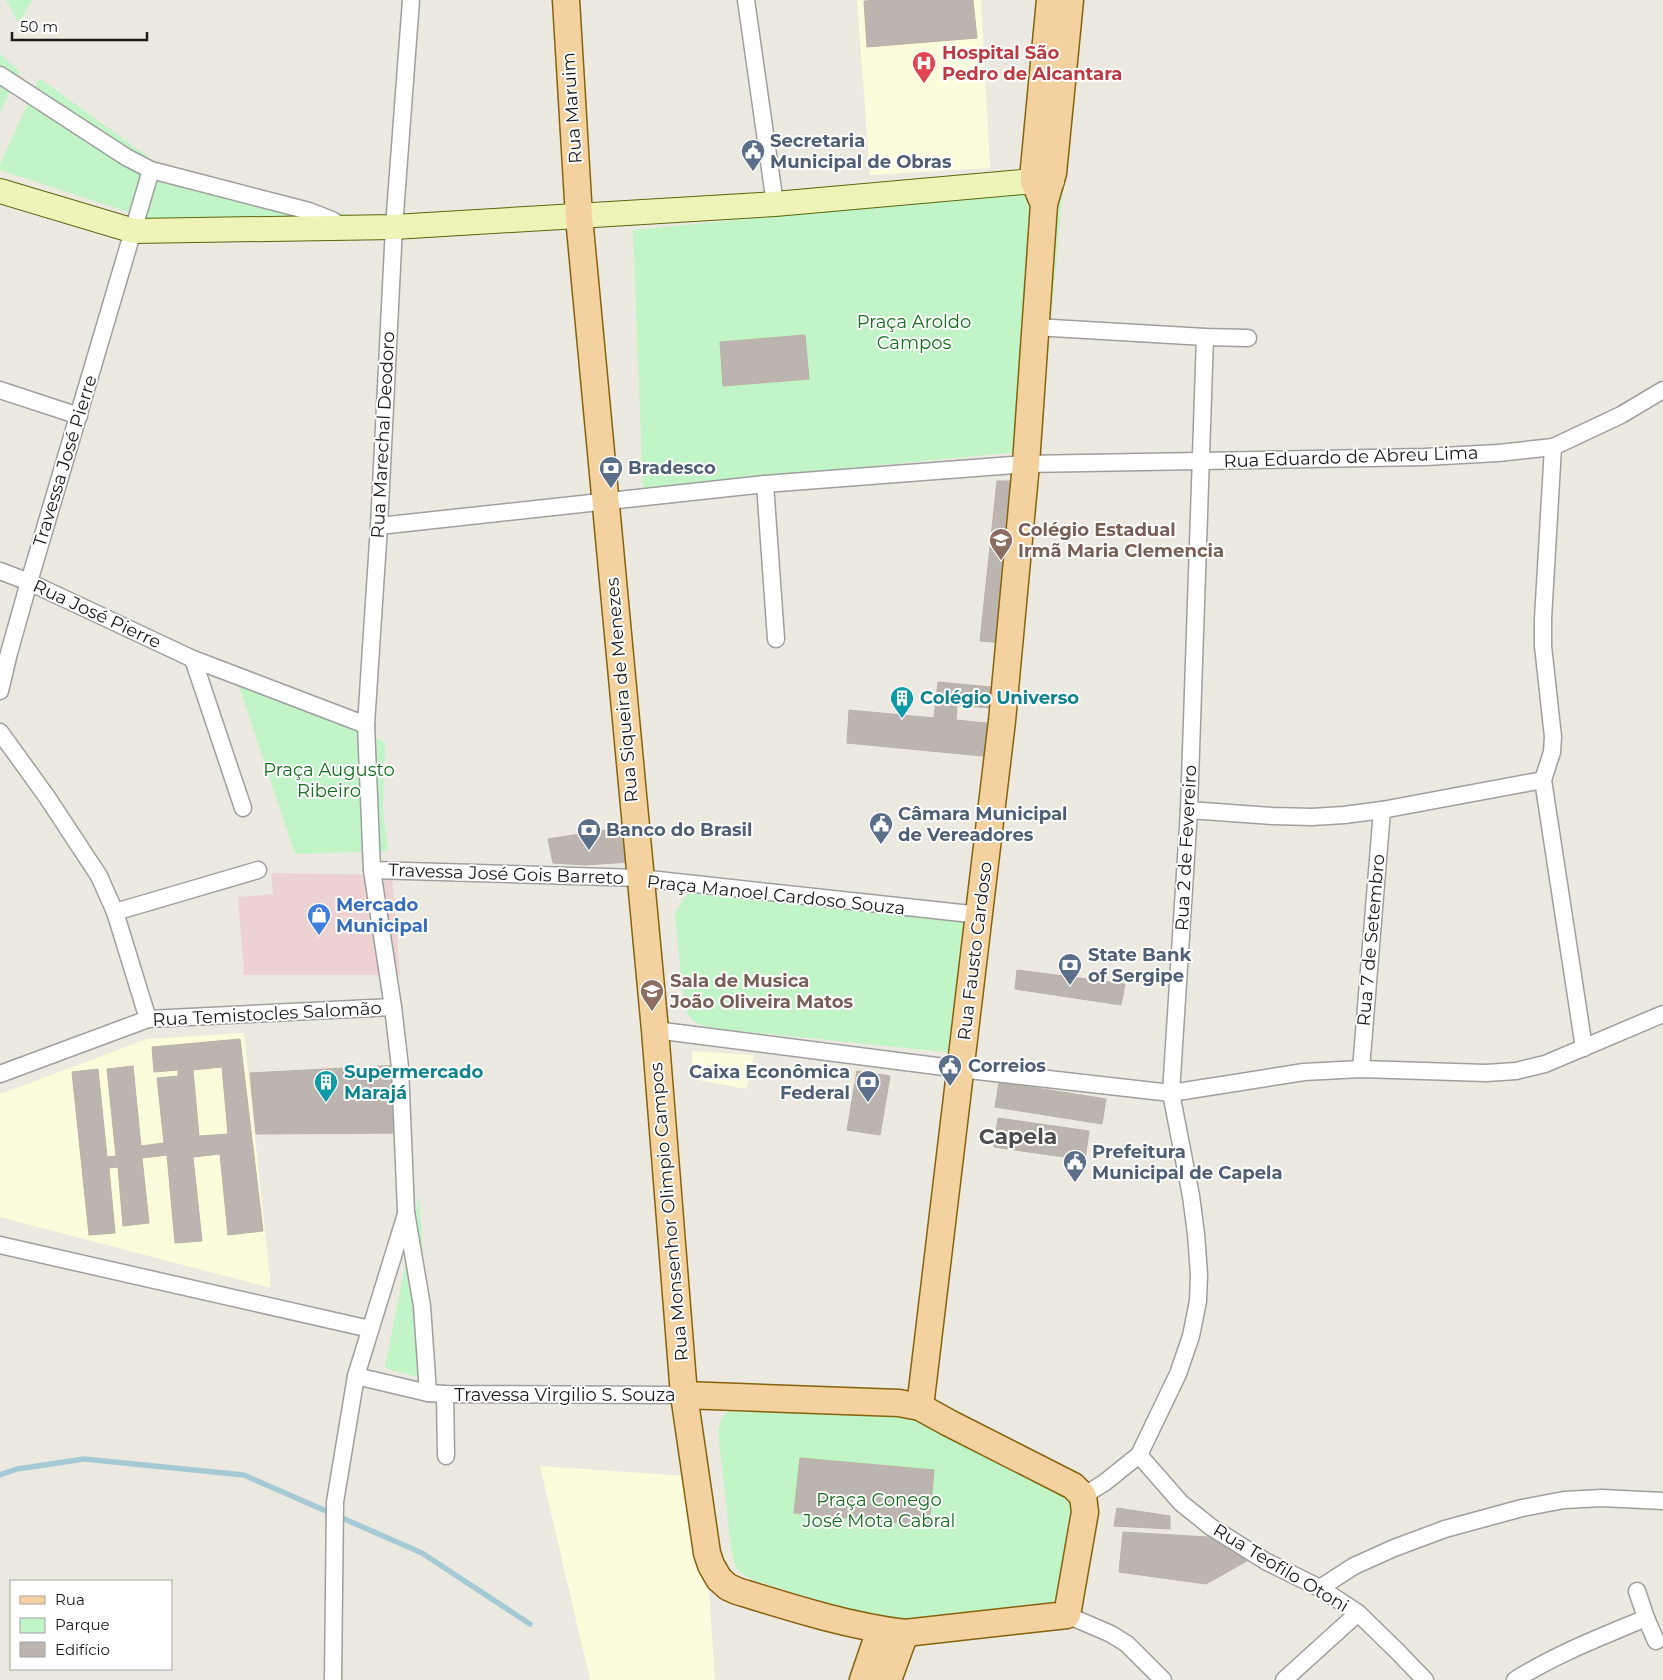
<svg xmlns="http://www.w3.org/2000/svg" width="1663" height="1680" font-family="Montserrat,sans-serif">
	<rect width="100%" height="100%" fill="#ece9e1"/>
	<polygon fill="#ecd3d1" points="271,873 392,875 400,975 244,975 238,897 273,894"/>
	<g fill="#fbfcdb">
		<polygon points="857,0 981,0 990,168 870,175"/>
		<polygon points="244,1033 271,1288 0,1217 0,1094 147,1039"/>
		<polygon points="692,1051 754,1055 746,1089 693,1079"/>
		<polygon points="540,1466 701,1477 715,1680 590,1680"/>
	</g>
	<g fill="#c1f4c6">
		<polygon points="6,0 32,0 19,24"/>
		<polygon points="0,54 20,72 0,112"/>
		<polygon points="39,78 172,174 379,222 171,226 0,170 0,165"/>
		<polygon points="1063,188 1039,450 643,488 633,230"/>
		<polygon points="239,686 385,742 383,809 388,851 295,854"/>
		<path d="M706 890 965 920V1054L711 1028C695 1023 690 1022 684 1006L675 913 687 894Z"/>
		<polygon points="419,1195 432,1381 385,1368"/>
		<path d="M920 1404 1081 1501 1069 1599 1049 1608 916 1625 876 1619 753 1580C733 1569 735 1567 731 1546L718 1431C723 1412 727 1410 745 1407Z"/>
	</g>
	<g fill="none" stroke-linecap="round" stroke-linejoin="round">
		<polyline stroke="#a5cad6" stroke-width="5.5" points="0,1475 17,1469 84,1459 244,1475 422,1553 530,1624"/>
	</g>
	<g fill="#bcb5af" stroke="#bcb0a5" fill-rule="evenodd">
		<polygon points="879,0 973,0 977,38 867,47 864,1"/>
		<polygon points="805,335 809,379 723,386 720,342"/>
		<polygon points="997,481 1021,481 1005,643 980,641"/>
		<polygon points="938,682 1002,688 1000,709 957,705 956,720 996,724 993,757 847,743 849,710 934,718"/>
		<polygon points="625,827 630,862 585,865 553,863 548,839"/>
		<polygon points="1017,970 1125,984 1121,1005 1015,989"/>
		<path d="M240 1039 263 1231 228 1235 220 1154 193 1157 202 1241 175 1243 167 1155 142 1158 149 1223 123 1226 118 1167 109 1168 115 1233 89 1235 72 1072 98 1069 107 1157 116 1156 107 1069 133 1066 141 1146 164 1143 157 1078 178 1076V1070L154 1072 152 1047ZM222 1067 228 1134 199 1136 193 1070Z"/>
		<polygon points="399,1065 400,1133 256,1134 250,1073"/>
		<polygon points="857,1071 890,1076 880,1135 847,1130"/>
		<polygon points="999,1082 1106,1099 1102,1124 995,1107"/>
		<polygon points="998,1118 1089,1131 1085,1160 994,1147"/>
		<polygon points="800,1458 934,1470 929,1526 794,1513"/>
		<polygon points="1117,1508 1170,1516 1170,1529 1114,1526"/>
		<polygon points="1123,1532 1225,1538 1254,1557 1206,1584 1119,1572"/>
	</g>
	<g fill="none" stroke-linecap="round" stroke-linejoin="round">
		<g stroke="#9f9f9f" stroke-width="19">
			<g id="street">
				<polyline points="411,0 394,227 379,526 366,725 372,870 393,1007 400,1067 406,1212 422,1306 428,1393"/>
				<polyline points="746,0 775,204"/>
				<polyline points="0,75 126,157 151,170 309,211 332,220 341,226"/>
				<polyline points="1035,327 1205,337 1248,338"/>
				<polyline points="0,390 79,416"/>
				<polyline points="1553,447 1543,619 1543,646 1553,737 1552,752 1543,780 1584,1048"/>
				<polyline points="765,484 776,639"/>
				<polyline points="379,526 765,484 1026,464 1425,457 1498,453 1553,447 1621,415 1663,390"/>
				<polyline points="0,571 29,582 193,659 366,725"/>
				<polyline points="193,659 243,808"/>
				<polyline points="0,691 9,653 29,582 151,170"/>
				<polyline points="0,732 47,797 99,876 115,912 148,1019"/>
				<polyline points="1189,810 1273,816 1312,817 1344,815 1382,810 1543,780"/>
				<polyline points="372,870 640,878 980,915"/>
				<polyline points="115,912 258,870"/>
				<polyline points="655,1030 960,1069 1171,1093 1304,1072 1361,1069 1486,1073 1516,1071 1545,1064 1663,1014"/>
				<polyline points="1361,1069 1382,810"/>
				<polyline points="0,1074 148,1019 393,1007"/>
				<polyline points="0,1245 370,1329"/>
				<polyline points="356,1376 428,1393 445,1394 684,1395"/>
				<polyline points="445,1394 446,1456"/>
				<polyline points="1139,1455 1181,1503 1211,1527 1267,1562 1320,1588 1358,1613 1396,1650 1425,1680"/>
				<polyline points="1083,1496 1104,1483 1139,1455 1178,1374 1191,1336 1198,1301 1199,1274 1196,1234 1191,1196 1171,1093 1189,810 1205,337"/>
				<polyline points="1320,1588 1354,1566 1394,1548 1445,1529 1522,1508 1564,1500 1602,1498 1663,1501"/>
				<polyline points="1637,1591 1646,1618 1656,1641"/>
				<polyline points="1067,1615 1111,1634 1127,1644 1163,1680"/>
				<polyline points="333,1680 335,1502 356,1376 406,1214"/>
				<polyline points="1284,1680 1358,1613"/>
				<path d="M1515 1680C1556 1654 1601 1637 1646 1618"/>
			</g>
		</g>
		<g stroke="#5a670d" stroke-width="26">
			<polyline id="secondary" points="0,191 134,231 394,227 775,204 1034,181 1052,181"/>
		</g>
		<g stroke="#86620c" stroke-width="29">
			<g id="primary">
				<path d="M566 0 579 217 655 1030 684 1395 707 1553 711 1565 719 1579 728 1587 737 1591C792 1608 848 1626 905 1633L1067 1615 1085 1512 1083 1496 1073 1486 949 1423 920 1407 899 1403 684 1395"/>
				<polyline points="1044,204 1034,181 1034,168 1050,0"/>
				<polyline points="920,1407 1002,721 1026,464 1044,204 1053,173 1070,0"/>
				<polyline points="863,1680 880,1630"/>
				<polyline points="888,1680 905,1633"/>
			</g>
		</g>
		<use href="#street" stroke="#fff" stroke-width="16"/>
		<use href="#secondary" stroke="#eef3b8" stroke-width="24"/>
		<use href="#primary" stroke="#f3d29f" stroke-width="26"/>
	</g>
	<defs>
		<g id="hospital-pin" transform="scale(1.25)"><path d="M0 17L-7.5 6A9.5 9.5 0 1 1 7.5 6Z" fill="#e0444e" stroke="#fff"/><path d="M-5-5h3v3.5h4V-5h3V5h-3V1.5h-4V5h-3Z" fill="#fff"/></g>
		<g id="civic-pin" transform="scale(1.25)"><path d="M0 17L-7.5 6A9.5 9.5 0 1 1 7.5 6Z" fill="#5c6f8a" stroke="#fff"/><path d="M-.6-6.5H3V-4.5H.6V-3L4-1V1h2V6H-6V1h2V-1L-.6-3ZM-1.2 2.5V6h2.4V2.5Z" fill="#fff"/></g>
		<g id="bank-pin" transform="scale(1.25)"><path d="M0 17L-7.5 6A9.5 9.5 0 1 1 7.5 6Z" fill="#5c6f8a" stroke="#fff"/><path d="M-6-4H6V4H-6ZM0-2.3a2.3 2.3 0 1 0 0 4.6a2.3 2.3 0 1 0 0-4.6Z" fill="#fff"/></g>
		<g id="school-pin" transform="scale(1.25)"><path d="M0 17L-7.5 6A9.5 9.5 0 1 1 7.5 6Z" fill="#8d6e63" stroke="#fff"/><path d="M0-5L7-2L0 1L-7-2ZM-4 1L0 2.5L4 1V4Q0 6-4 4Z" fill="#fff"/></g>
		<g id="building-pin" transform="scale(1.25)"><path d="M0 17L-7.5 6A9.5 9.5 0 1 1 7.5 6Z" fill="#0f9aa8" stroke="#fff"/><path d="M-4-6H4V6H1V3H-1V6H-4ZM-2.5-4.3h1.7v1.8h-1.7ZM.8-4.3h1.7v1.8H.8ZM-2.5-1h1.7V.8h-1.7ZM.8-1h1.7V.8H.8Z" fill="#fff"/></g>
		<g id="shop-pin" transform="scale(1.25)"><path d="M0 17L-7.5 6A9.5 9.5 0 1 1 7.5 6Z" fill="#3f7fe0" stroke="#fff"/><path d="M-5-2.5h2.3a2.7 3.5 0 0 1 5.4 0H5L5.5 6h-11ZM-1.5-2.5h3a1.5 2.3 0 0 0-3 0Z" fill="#fff"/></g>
	</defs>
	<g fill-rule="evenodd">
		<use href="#hospital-pin" x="924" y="63"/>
		<use href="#civic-pin" x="753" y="151"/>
		<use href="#bank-pin" x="611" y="468"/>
		<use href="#school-pin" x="1001" y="540"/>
		<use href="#building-pin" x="902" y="698"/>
		<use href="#civic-pin" x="881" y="824"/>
		<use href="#bank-pin" x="589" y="830"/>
		<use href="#shop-pin" x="319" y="915"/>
		<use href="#bank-pin" x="1070" y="965"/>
		<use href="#school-pin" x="652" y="991"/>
		<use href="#civic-pin" x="950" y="1066"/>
		<use href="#building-pin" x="326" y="1082"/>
		<use href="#bank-pin" x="868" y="1082"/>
		<use href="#civic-pin" x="1075" y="1162"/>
	</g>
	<g text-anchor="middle" stroke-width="4" stroke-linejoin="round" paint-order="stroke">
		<g font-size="18" font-weight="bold" fill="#be3a42" stroke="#fff" text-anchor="start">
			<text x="942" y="59">Hospital São<tspan x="942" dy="21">Pedro de Alcantara</tspan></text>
		</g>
		<g font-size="18" fill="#1b1b1b" stroke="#fff">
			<text transform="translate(572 108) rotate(-94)" y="6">Rua Maruim</text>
			<text transform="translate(383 435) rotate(-87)" y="6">Rua Marechal Deodoro</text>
			<text transform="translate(1351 457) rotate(-2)" y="6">Rua Eduardo de Abreu Lima</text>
			<text transform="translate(65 461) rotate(-73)" y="6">Travessa José Pierre</text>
			<text transform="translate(97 614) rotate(25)" y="6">Rua José Pierre</text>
			<text transform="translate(622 690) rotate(-95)" y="6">Rua Siqueira de Menezes</text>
			<text transform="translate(1186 848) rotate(-87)" y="6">Rua 2 de Fevereiro</text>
			<text transform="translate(506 874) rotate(2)" y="6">Travessa José Gois Barreto</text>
			<text transform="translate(776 895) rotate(6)" y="6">Praça Manoel Cardoso Souza</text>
			<text transform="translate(1371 940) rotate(-85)" y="6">Rua 7 de Setembro</text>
			<text transform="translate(975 951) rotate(-83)" y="6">Rua Fausto Cardoso</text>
			<text transform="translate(267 1014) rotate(-3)" y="6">Rua Temistocles Salomão</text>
			<text transform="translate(669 1212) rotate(-95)" y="6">Rua Monsenhor Olimpio Campos</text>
			<text x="565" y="1401">Travessa Virgilio S. Souza</text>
			<text transform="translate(1281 1568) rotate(31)" y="6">Rua Teofilo Otoni</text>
		</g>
		<g font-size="18" font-weight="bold" fill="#4e5e75" stroke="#fff" text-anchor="start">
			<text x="770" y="147">Secretaria<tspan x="770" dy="21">Municipal de Obras</tspan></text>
			<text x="628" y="474">Bradesco</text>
			<text x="898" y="820">Câmara Municipal<tspan x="898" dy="21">de Vereadores</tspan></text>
			<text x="606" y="836">Banco do Brasil</text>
			<text x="1088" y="961">State Bank<tspan x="1088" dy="21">of Sergipe</tspan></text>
			<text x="968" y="1072">Correios</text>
			<text x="850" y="1078" text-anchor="end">Caixa Econômica<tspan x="850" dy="21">Federal</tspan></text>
			<text x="1092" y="1158">Prefeitura<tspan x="1092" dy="21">Municipal de Capela</tspan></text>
		</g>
		<g font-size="18" fill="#146f1e" stroke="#fff">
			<text x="914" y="328">Praça Aroldo<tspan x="914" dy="21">Campos</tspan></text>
			<text x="329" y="776">Praça Augusto<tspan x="329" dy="21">Ribeiro</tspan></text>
			<text x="879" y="1506">Praça Conego<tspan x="879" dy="21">José Mota Cabral</tspan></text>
		</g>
		<g font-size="18" font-weight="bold" fill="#785e54" stroke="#fff" text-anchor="start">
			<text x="1018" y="536">Colégio Estadual<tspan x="1018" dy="21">Irmã Maria Clemencia</tspan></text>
			<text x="670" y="987">Sala de Musica<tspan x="670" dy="21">João Oliveira Matos</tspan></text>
		</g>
		<g font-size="18" font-weight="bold" fill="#0d838f" stroke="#fff" text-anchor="start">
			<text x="920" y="704">Colégio Universo</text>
			<text x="344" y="1078">Supermercado<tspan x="344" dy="21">Marajá</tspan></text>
		</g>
		<g font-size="18" font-weight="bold" fill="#366cbe" stroke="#fff" text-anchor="start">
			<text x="336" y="911">Mercado<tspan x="336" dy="21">Municipal</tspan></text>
		</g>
		<g font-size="22" font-weight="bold" fill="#4e4e4e" stroke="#fff">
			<text x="1018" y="1144">Capela</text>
		</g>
	</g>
	<rect x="10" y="1580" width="162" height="90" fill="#ffffff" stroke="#a4a4a4"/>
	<rect x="20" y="1596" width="25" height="8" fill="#f3d29f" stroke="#a4a4a4"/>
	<text x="55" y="1605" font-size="15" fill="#1b1b1b">Rua</text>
	<rect x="20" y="1618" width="25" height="15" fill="#c1f4c6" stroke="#a4a4a4"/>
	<text x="55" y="1630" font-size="15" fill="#1b1b1b">Parque</text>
	<rect x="20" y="1642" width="25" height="15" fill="#bcb5af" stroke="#a4a4a4"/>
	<text x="55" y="1655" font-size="15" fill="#1b1b1b">Edifício</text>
	<path d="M12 32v8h135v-8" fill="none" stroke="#1b1b1b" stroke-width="2.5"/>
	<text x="20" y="32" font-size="15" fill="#1b1b1b" stroke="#ffffff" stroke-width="4" paint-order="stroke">50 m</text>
</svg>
